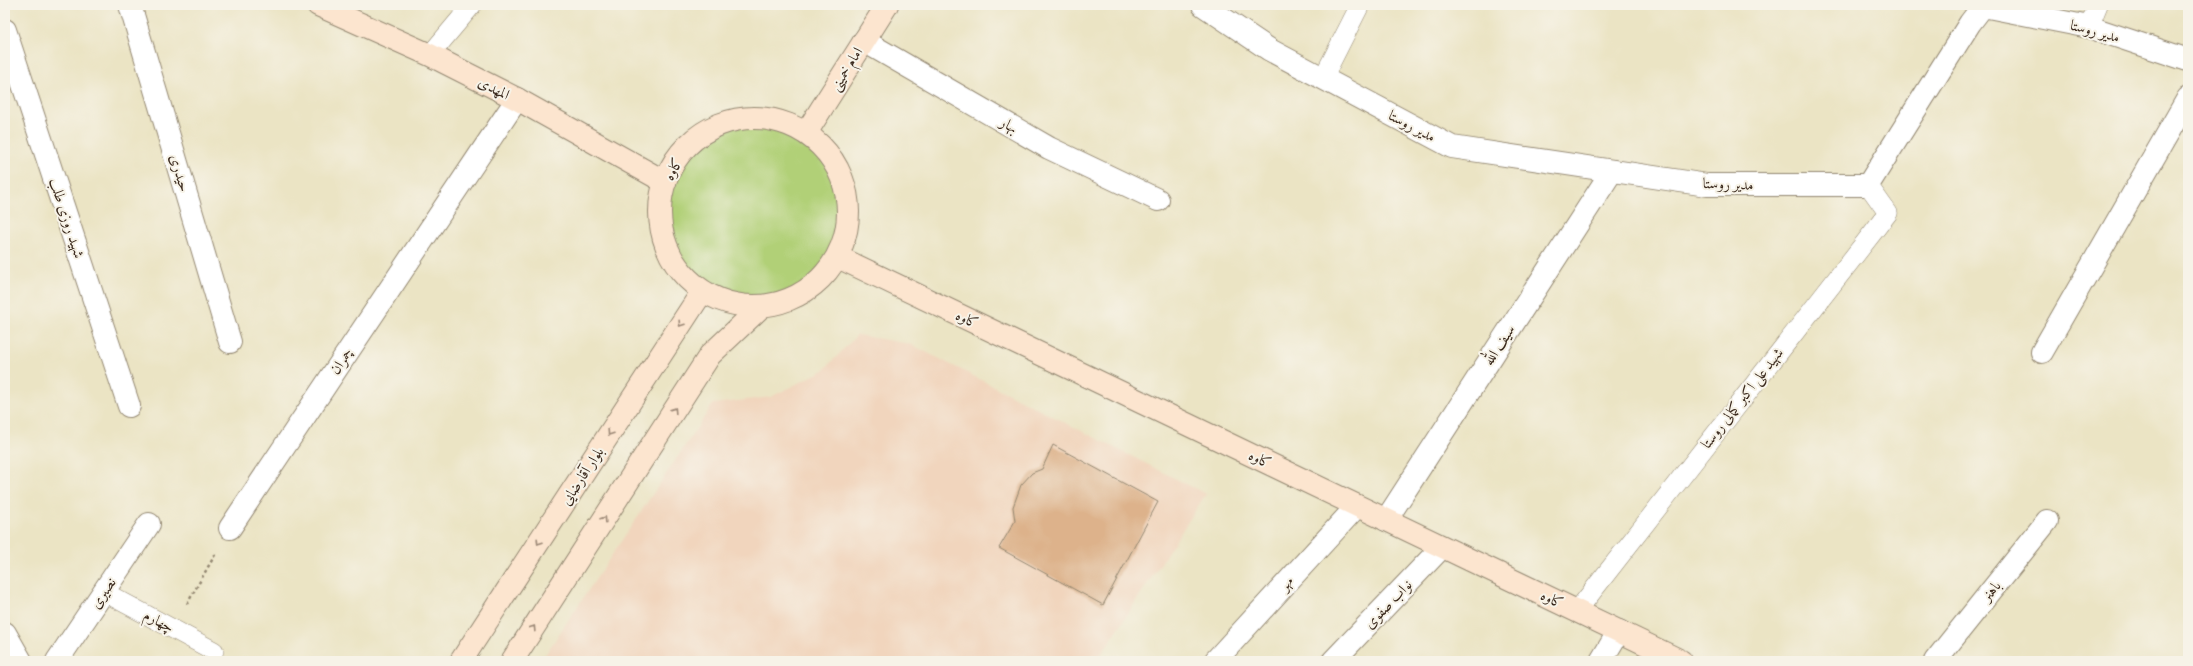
<svg xmlns="http://www.w3.org/2000/svg" width="2193" height="666" font-family="'IM FELL DW Pica',Amiri,serif">
	<rect width="100%" height="100%" fill="#f7f3e8"/>
	<filter id="ink" filterUnits="userSpaceOnUse"><feTurbulence type="fractalNoise" baseFrequency=".025" numOctaves="2"/><feDisplacementMap in="SourceGraphic" scale="8" xChannelSelector="R" yChannelSelector="G"/><feConvolveMatrix kernelMatrix="1 2 1 2 8 2 1 2 1" color-interpolation-filters="sRGB"/></filter>
	<filter id="wash" filterUnits="userSpaceOnUse"><feTurbulence type="fractalNoise" baseFrequency=".012" numOctaves="4" result="noise"/><feDisplacementMap in="SourceGraphic" scale="16" xChannelSelector="R" yChannelSelector="G"/><feGaussianBlur stdDeviation="0.9" result="paint"/><feColorMatrix in="noise" values="0 0 0 0 0 0 0 0 0 0 0 0 0 0 0 0 0 1.4 0 .05"/><feComposite in="paint" operator="in"/></filter>
	<g filter="url(#wash)">
		<rect width="100%" height="100%" fill="#ebe4c4"/>
		<polygon fill="#f1d5bd" points="857,335 910,344 1206,494 1097,661 541,661 713,404 771,397 824,370"/>
		<circle fill="#b1d077" stroke="#767d4a" cx="752" cy="215" r="95"/>
		<g id="blocks">
			<polygon fill="#ddb28b" points="1053,445 1158,502 1103,605 999,548 1015,521 1013,507 1021,485 1032,473 1042,469"/>
		</g>
	</g>
	<g filter="url(#ink)">
		<use href="#blocks" fill-opacity="0" stroke="#938771" stroke-width="1"/>
		<g fill="none" stroke-linecap="round" stroke-linejoin="round">
			<g stroke="#938771" stroke-width="20">
				<g id="lane">
					<polyline points="2089,27 2098,5"/>
					<polyline points="430,55 472,5"/>
					<polyline points="1323,78 1360,5"/>
					<polyline points="104,592 214,651"/>
					<polyline points="1577,611 1888,213 1868,185"/>
				</g>
			</g>
			<g stroke="#938771" stroke-width="24">
				<g id="street">
					<polyline points="130,5 230,342"/>
					<polyline points="1203,5 1270,50 1452,147 1707,185 1868,185 1970,23 1983,6 2089,27 2188,60"/>
					<polyline points="5,30 129,406"/>
					<polyline points="864,41 1049,148 1158,200"/>
					<polyline points="2042,352 2188,98"/>
					<polyline points="1386,520 1612,171"/>
					<polyline points="230,528 517,99"/>
					<polyline points="5,633 21,661"/>
					<polyline points="57,661 149,524"/>
					<polyline points="1215,661 1357,506"/>
					<polyline points="1333,661 1442,547"/>
					<polyline points="1601,661 1619,631"/>
					<polyline points="1935,661 2047,521"/>
				</g>
			</g>
			<g stroke="#938771" stroke-width="24">
				<g id="secondary">
					<polyline points="318,5 430,55 517,99 665,182"/>
					<circle cx="754" cy="212" r="94"/>
					<polyline points="806,133 887,5"/>
					<polyline points="838,257 1681,661"/>
					<polyline points="461,661 702,292"/>
					<polyline points="512,661 710,355 762,306"/>
				</g>
			</g>
			<polyline stroke="#938771" stroke-width="2.5" stroke-dasharray="3 3" stroke-linecap="butt" points="187,604 216,553"/>
			<use href="#lane" stroke="#fff" stroke-width="19"/>
			<use href="#street" stroke="#fff" stroke-width="22"/>
			<use href="#secondary" stroke="#fce5cf" stroke-width="22"/>
		</g>
		<defs><path id="oneway-chevron" d="M-2-3.5L2.5 0L-2 3.5" fill="none" stroke-width="1.6" stroke-linecap="round" stroke-linejoin="round"/></defs>
		<g stroke="#9c8876">
			<use href="#oneway-chevron" transform="translate(681 324) rotate(123)"/>
			<use href="#oneway-chevron" transform="translate(674 410) rotate(-57)"/>
			<use href="#oneway-chevron" transform="translate(610 433) rotate(123)"/>
			<use href="#oneway-chevron" transform="translate(604 519) rotate(-57)"/>
			<use href="#oneway-chevron" transform="translate(539 542) rotate(123)"/>
			<use href="#oneway-chevron" transform="translate(533 628) rotate(-57)"/>
		</g>
	</g>
	<g text-anchor="middle" stroke-width="4" stroke-linejoin="round" paint-order="stroke">
		<g font-size="15" fill="#3b2a1e" stroke="#f7f3e8">
			<text transform="translate(2095 31) rotate(15)" y="5">مدیر روستا</text>
			<text transform="translate(846 69) rotate(-58)" y="5">امام خمینی</text>
			<text transform="translate(494 88) rotate(27)" y="5">المهدی</text>
			<text transform="translate(1009 125) rotate(30)" y="5">بهار</text>
			<text transform="translate(1412 126) rotate(28)" y="5">مدیر روستا</text>
			<text transform="translate(673 169) rotate(-62)" y="5">کاوه</text>
			<text transform="translate(180 173) rotate(74)" y="5">حیدری</text>
			<text transform="translate(1728 184) rotate(2)" y="5">مدیر روستا</text>
			<text transform="translate(67 218) rotate(72)" y="5">شهید روزی طلب</text>
			<text transform="translate(967 319) rotate(26)" y="5">کاوه</text>
			<text transform="translate(1499 345) rotate(-57)" y="5">سیف الله</text>
			<text transform="translate(341 361) rotate(-56)" y="5">چمران</text>
			<text transform="translate(1742 398) rotate(-52)" y="5">شهید علی اکبر کمالی روستا</text>
			<text transform="translate(1260 459) rotate(26)" y="5">کاوه</text>
			<text transform="translate(582 476) rotate(-57)" y="5">بلوار آقارضایی</text>
			<text transform="translate(1286 583) rotate(-48)" y="5">مهر</text>
			<text transform="translate(1991 591) rotate(-51)" y="5">باهنر</text>
			<text transform="translate(103 593) rotate(-56)" y="5">نصیری</text>
			<text transform="translate(1552 599) rotate(26)" y="5">کاوه</text>
			<text transform="translate(1388 604) rotate(-46)" y="5">نواب صفوی</text>
			<text transform="translate(159 621) rotate(28)" y="5">چهارم</text>
		</g>
	</g>
	<rect width="2193" height="666" fill="none" stroke="#f7f3e8" stroke-width="20"/>
</svg>
